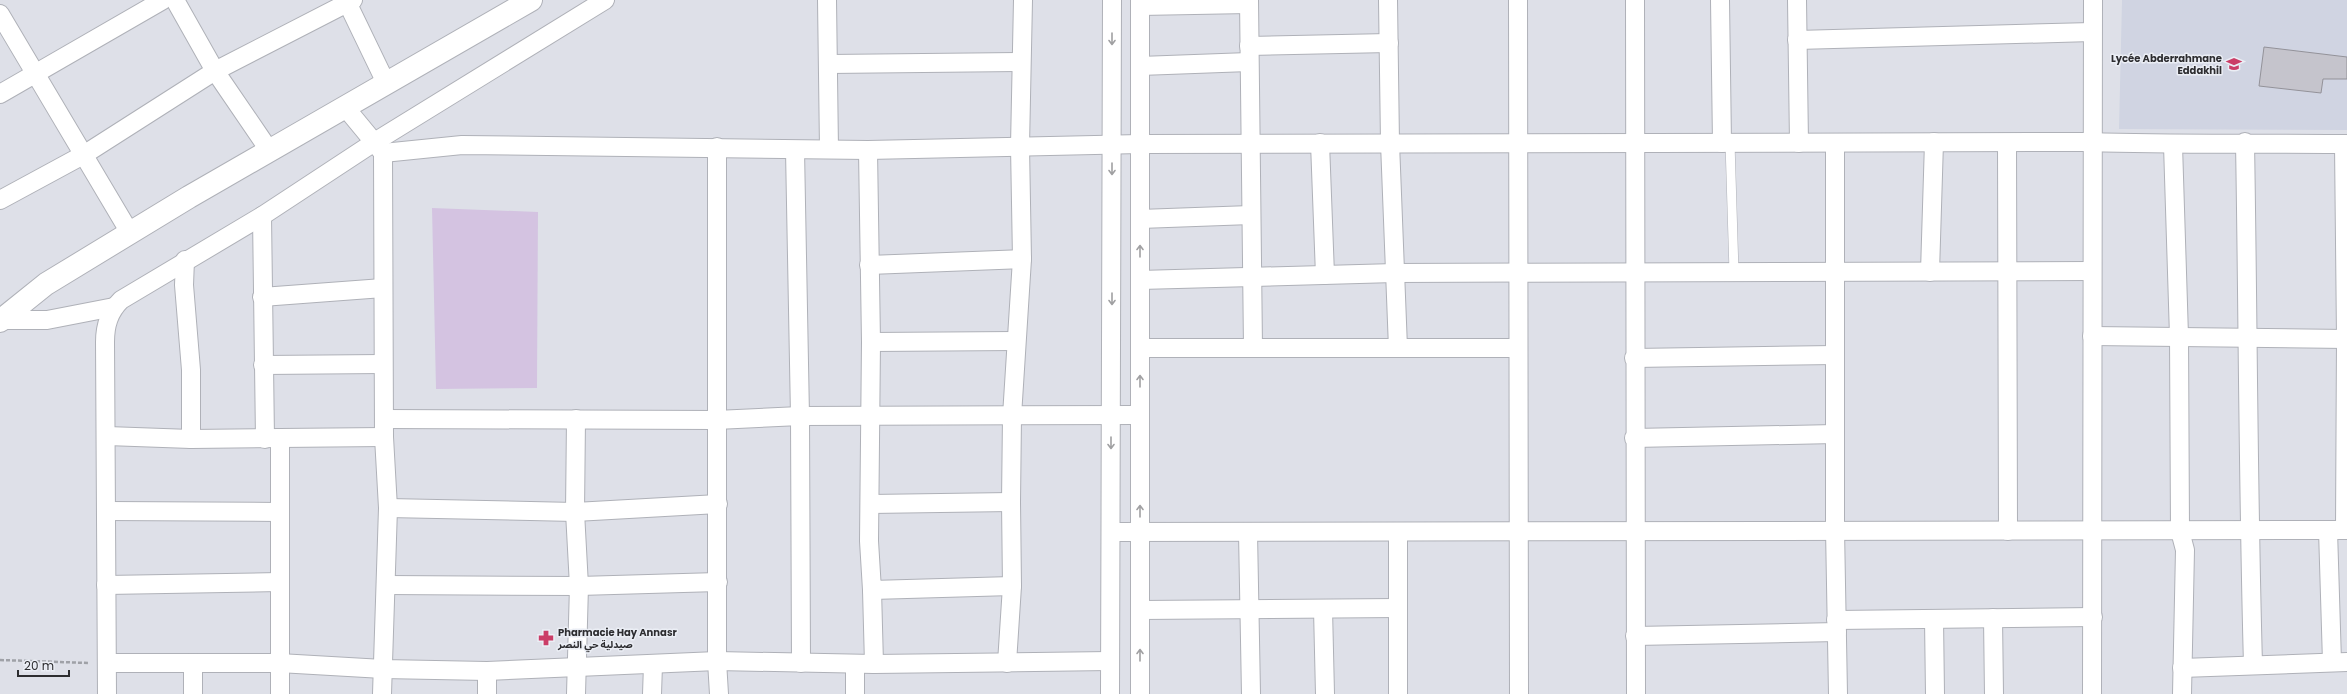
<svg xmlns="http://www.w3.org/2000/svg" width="2347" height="694" font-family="Poppins,'Noto Sans Arabic',sans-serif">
	<rect width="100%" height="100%" fill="#dee0e8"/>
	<polygon fill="#d0d4e2" points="2122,0 2347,0 2347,130 2119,129"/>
	<polygon fill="#d4c3e1" points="432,208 538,212 537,388 436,389"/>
	<polygon fill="#c5c4cc" stroke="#939299" points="2264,47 2347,57 2347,79 2323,79 2321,93 2259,86"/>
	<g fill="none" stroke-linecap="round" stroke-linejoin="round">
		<g stroke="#afb1b8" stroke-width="10">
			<polyline id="lane" points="1730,143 1734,272"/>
		</g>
		<g stroke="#afb1b8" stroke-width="20">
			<g id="street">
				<polyline points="175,0 215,71 269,150"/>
				<polyline points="346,0 386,83"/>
				<polyline points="827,0 829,149"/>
				<polyline points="1249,0 1253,348"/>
				<polyline points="1388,0 1390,143 1398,348"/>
				<polyline points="1518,0 1519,694"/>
				<polyline points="1635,0 1636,694"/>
				<polyline points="1720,0 1722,143"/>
				<polyline points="1797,0 1799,143"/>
				<polyline points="1140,6 1249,4"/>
				<polyline points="0,14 130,233"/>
				<polyline points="1797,40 2092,32"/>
				<polyline points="1249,46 1389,43"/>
				<polyline points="829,64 1021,62"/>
				<polyline points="1140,66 1249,62"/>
				<polyline points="0,94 163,0"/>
				<polyline points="345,107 383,153 384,437 388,508 382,694"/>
				<path d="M2245 142C2248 316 2248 490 2253 664"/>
				<polyline points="1320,143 1325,275"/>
				<polyline points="1835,143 1835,529 1838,694"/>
				<polyline points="2007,143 2008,531"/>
				<polyline points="2344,144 2346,339 2345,530"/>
				<polyline points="2173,145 2179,336 2180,531 2185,550 2182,694"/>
				<polyline points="717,147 717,661 719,694"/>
				<polyline points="795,150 800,416 801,663"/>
				<polyline points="868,150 871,342 869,541 872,590 1012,586"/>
				<path d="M383 153 462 145 868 150 1140 144 2091 142C2176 145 2262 143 2347 144"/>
				<polyline points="0,200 85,154 215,71 353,0"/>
				<polyline points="262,216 265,439"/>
				<polyline points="1140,219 1251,215"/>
				<polyline points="185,260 184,285 191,370 191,439"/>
				<polyline points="869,265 1022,259"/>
				<polyline points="1930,272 1934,142"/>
				<polyline points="1140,280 1395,273 2092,271"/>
				<polyline points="262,297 383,288"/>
				<polyline points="0,320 47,320 114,307"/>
				<polyline points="2092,336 2347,339"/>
				<polyline points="871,342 1016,341"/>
				<polyline points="1140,348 1518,348"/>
				<polyline points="1634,358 1835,355"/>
				<polyline points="263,365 383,364"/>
				<polyline points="384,419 716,420 800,416 1140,415"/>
				<polyline points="576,419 575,512 579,586 576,694"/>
				<polyline points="107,436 191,439 384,437"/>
				<polyline points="1634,438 1835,434"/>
				<polyline points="870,504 1011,502"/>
				<polyline points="388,508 575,512 718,504"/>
				<polyline points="106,511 279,512"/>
				<polyline points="2328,530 2332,662"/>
				<polyline points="1111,532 2347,530"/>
				<polyline points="1248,532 1251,694"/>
				<polyline points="106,585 279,582"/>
				<polyline points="386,585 579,586 718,582"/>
				<polyline points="872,590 874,664"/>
				<polyline points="1323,609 1325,694"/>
				<polyline points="1140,610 1398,608"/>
				<polyline points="1993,618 1994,694"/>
				<polyline points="1934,619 1935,694"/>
				<polyline points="1836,620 2093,617"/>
				<polyline points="1635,636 1837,632"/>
				<polyline points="107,663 279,663 383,669 487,671 717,661 874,664 1110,661"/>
				<polyline points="193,663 193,694"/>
				<polyline points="1007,663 1012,586 1011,502 1012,416 1022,259 1020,146 1023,0"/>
				<polyline points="855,664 855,694"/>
				<polyline points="2182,668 2347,662"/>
				<polyline points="487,671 487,694"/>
				<path d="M107 694 105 342C105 325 109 312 121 300L262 216 373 143 605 0"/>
				<polyline points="280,694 280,439"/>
				<polyline points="652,694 653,665"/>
				<polyline points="1110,694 1112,0"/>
				<polyline points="1140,694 1140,0"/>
				<polyline points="1398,694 1398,532"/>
				<polyline points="2092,694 2093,0"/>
			</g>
		</g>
		<g stroke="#afb1b8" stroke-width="24">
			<polyline id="secondary" points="0,321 46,284 189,197 531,0"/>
		</g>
		<polyline stroke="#9fa1a7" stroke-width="2.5" stroke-dasharray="4 2" stroke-linecap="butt" points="0,660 89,663"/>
		<use href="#lane" stroke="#fff" stroke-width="9"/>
		<use href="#street" stroke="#fff" stroke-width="18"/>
		<use href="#secondary" stroke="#fff" stroke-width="22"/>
	</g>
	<defs><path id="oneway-shaft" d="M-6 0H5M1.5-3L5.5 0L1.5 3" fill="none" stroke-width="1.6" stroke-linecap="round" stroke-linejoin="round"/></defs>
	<g stroke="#a0a0a2">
		<use href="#oneway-shaft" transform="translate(1112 39) rotate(90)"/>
		<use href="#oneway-shaft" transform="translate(1112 169) rotate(90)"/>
		<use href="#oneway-shaft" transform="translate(1140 251) rotate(-90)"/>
		<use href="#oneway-shaft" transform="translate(1112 299) rotate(90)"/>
		<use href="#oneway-shaft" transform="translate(1140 381) rotate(-90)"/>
		<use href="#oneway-shaft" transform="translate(1111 443) rotate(90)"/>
		<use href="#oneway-shaft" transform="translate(1140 511) rotate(-90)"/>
		<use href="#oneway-shaft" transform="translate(1140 655) rotate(-90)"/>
	</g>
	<defs>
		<g id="school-bare" transform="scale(1.2)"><path d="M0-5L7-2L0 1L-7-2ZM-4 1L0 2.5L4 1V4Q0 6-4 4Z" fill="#cb3d67" stroke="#ebeef5" stroke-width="2.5" paint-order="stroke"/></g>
		<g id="pharmacy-bare" transform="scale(1.2)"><path d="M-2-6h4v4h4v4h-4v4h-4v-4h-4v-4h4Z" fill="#cb3d67" stroke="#ebeef5" stroke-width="2.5" paint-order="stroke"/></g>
	</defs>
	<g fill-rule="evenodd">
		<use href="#school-bare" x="2234" y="64"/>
		<use href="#pharmacy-bare" x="546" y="638"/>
	</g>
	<g text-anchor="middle" stroke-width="3" stroke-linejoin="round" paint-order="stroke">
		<g font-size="10" font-weight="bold" fill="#2d2d30" stroke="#ebeef5" text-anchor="end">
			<text x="2222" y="62">Lycée Abderrahmane<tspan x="2222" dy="12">Eddakhil</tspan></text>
			<text x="558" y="636" text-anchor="start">Pharmacie Hay Annasr<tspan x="558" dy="12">صيدلية حي النصر</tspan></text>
		</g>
	</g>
	<path d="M18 670v6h51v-6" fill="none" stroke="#2d2d30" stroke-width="2"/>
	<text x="24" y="670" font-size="12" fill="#2d2d30" stroke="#ebeef5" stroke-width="3" paint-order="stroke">20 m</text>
</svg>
